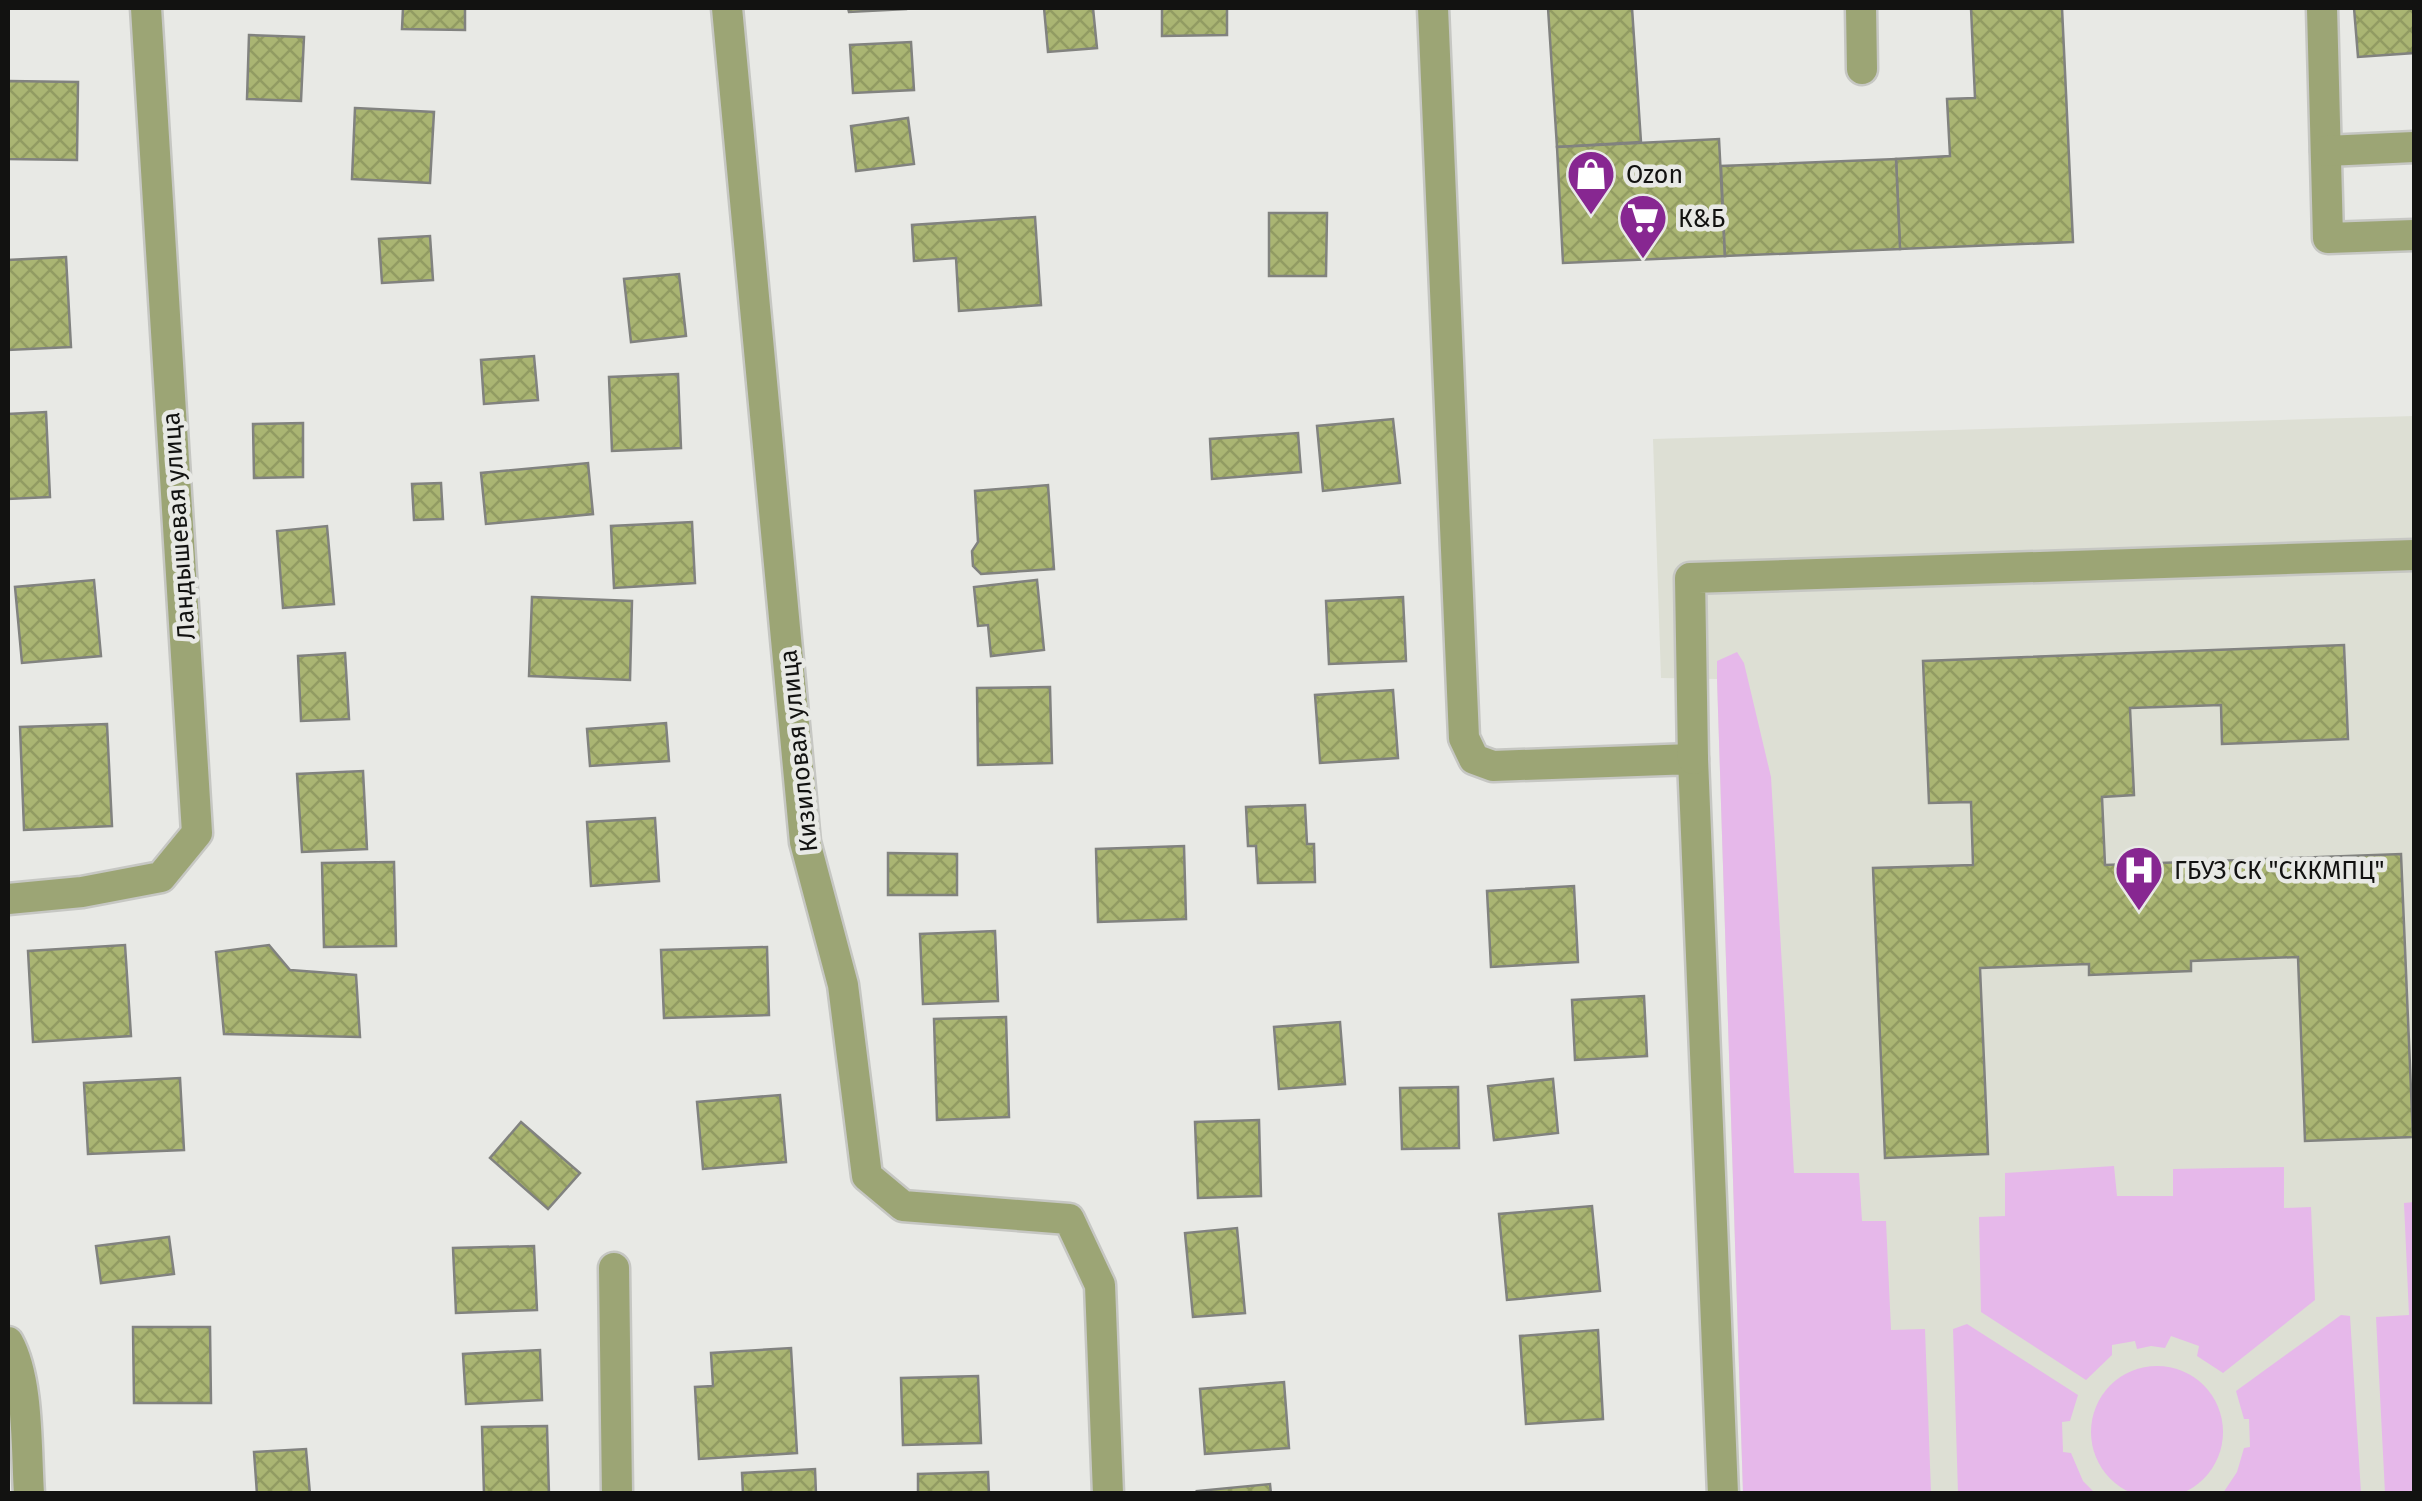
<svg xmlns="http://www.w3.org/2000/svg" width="2422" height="1501" font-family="'Fira Sans',sans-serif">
	<defs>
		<pattern id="building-cross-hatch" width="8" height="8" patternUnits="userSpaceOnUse" patternTransform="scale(2.5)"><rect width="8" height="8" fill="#aab573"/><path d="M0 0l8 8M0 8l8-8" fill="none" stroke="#919b62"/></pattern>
	</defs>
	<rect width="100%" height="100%" fill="#e8e9e5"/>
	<polygon fill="#dddfd4" points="2414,416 2414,1493 1743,1493 1717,679 1661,678 1653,439"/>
	<g fill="#e6b8ea">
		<polygon points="1737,652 1744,663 1771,777 1794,1173 1859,1173 1862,1221 1886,1221 1891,1330 1925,1329 1931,1493 1743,1493 1717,678 1717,661"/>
		<polygon points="2114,1166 2117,1196 2173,1196 2173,1169 2284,1167 2284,1208 2311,1207 2315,1300 2223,1373 2197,1356 2199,1346 2171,1336 2165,1348 2151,1346 2137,1349 2135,1341 2112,1345 2112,1355 2086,1380 1981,1312 1979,1217 2005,1216 2005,1173"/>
		<polygon points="2414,1202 2414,1493 2385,1493 2376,1317 2409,1315 2404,1203"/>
		<polygon points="2341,1315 2350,1316 2361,1493 2223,1493 2237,1472 2244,1448 2250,1447 2249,1419 2244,1419 2236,1391"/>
		<polygon points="1967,1324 2078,1395 2070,1421 2062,1422 2063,1452 2071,1453 2083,1481 2095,1493 1958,1493 1953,1329"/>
		<circle cx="2157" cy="1432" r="66"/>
	</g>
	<g fill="url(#building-cross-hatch)" stroke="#81827f" stroke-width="2.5">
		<polygon points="403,8 465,8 465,30 402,29"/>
		<polygon points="848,8 906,8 906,9 849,12"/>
		<polygon points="1044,8 1093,8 1097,48 1048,52"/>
		<polygon points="1162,8 1227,8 1227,35 1162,36"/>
		<polygon points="1548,8 1632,8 1641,142 1557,147"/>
		<polygon points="1971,8 2062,8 2073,242 1900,249 1896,159 1950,156 1947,99 1975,98"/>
		<polygon points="2354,8 2414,8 2414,53 2358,57"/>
		<polygon points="249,35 304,37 301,101 247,99"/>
		<polygon points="911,42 914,90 853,93 850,45"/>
		<polygon points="8,81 78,82 77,160 8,159"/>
		<polygon points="355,108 434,112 430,183 352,179"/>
		<polygon points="908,118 914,164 856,171 851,126"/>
		<polygon points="1719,139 1725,256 1563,263 1557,147"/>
		<polygon points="1896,159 1900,249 1725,256 1721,166"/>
		<polygon points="1269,213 1327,213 1326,276 1269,276"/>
		<polygon points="1035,217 1041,305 959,311 956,258 914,261 912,225"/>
		<polygon points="430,236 433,280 382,283 379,239"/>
		<polygon points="66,257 71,347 8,350 8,260"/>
		<polygon points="679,274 686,336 631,342 624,279"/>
		<polygon points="534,356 538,400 484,404 481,360"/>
		<polygon points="678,374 681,448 612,451 609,377"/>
		<polygon points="46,412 50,497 8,499 8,414"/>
		<polygon points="1393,419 1400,483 1323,491 1317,426"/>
		<polygon points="303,423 303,477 254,478 253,424"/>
		<polygon points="1298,433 1301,472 1212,479 1210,439"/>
		<polygon points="588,463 593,514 486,524 481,473"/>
		<polygon points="441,483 443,519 414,520 412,484"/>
		<polygon points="1048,485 1054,569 981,574 973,566 972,551 978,542 975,491"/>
		<polygon points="692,522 695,583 614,588 611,526"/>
		<polygon points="327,526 334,604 283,608 277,531"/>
		<polygon points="94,580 101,656 22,663 15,587"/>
		<polygon points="1037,580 1044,650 991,656 988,625 978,626 974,587"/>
		<polygon points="532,597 632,601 630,680 529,676"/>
		<polygon points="1403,597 1406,661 1329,664 1326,601"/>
		<polygon points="2344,645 2348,739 2222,744 2221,705 2130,708 2134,795 2102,797 2105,865 2401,854 2413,1137 2305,1141 2298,957 2191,961 2191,971 2089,975 2089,964 1980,968 1988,1154 1885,1158 1873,868 1973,865 1971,802 1929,803 1923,661"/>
		<polygon points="345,653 349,719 301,721 298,656"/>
		<polygon points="1050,687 1052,763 978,765 977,688"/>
		<polygon points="1393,690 1398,758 1320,763 1315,695"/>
		<polygon points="666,723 669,761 590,766 587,729"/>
		<polygon points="107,724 112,826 24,830 20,727"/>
		<polygon points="363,771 367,849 302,852 297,774"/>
		<polygon points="1305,805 1307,844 1314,844 1315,882 1258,883 1256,846 1248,846 1246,807"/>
		<polygon points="655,818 659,881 591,886 587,822"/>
		<polygon points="1184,846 1186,919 1098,922 1096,849"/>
		<polygon points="888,853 957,854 957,895 888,895"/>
		<polygon points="394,862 396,946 324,947 322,863"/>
		<polygon points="1574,886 1578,962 1491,967 1487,891"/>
		<polygon points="995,931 998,1001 923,1004 920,934"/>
		<polygon points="125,945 131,1036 33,1042 28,951"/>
		<polygon points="269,945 290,970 356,975 360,1037 224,1034 216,952"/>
		<polygon points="767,947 769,1015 664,1018 661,950"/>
		<polygon points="1644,996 1647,1056 1575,1060 1572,1000"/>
		<polygon points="1006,1017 1009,1117 937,1120 934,1019"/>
		<polygon points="1340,1022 1345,1084 1279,1089 1274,1027"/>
		<polygon points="180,1078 184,1150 88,1154 84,1083"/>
		<polygon points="1553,1079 1558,1133 1494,1140 1488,1086"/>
		<polygon points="1458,1087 1459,1148 1402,1149 1400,1088"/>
		<polygon points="780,1095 786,1162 703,1169 697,1102"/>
		<polygon points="1259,1120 1261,1196 1198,1198 1195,1122"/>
		<polygon points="521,1122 580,1173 548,1209 490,1158"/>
		<polygon points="1592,1206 1600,1291 1507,1300 1499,1214"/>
		<polygon points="1237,1228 1245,1313 1193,1317 1185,1233"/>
		<polygon points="169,1237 174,1274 101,1283 96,1246"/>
		<polygon points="534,1246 537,1310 456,1313 453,1248"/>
		<polygon points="133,1327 210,1327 211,1403 134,1403"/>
		<polygon points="1598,1330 1603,1419 1526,1424 1520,1336"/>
		<polygon points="791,1348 797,1453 699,1459 695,1387 713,1386 711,1353"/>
		<polygon points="540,1350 542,1400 466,1404 463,1354"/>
		<polygon points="978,1376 981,1443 903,1445 901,1378"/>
		<polygon points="1284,1382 1289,1448 1205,1454 1200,1389"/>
		<polygon points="547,1426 549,1494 484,1494 482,1427"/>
		<polygon points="306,1449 310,1494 257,1494 254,1452"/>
		<polygon points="815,1469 816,1494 743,1494 742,1473"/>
		<polygon points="988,1472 989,1494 918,1494 918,1474"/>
		<polygon points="1270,1484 1271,1494 1198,1494 1197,1491"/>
	</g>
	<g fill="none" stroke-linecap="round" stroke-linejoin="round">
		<g stroke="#c6c7c3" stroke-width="35">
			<g id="minor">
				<polyline points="727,8 805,842 843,985 867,1176 903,1206 1069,1219 1100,1285 1108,1494"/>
				<polyline points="1433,8 1464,738 1474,759 1493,766 1693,759 1723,1494"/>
				<polyline points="1861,8 1862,69"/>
				<polyline points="2322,8 2328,238 2414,235"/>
				<polyline points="2326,151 2414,147"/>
				<polyline points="1693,759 1690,578 2414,555"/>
				<polyline points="8,899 82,892 161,877 197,833 146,8"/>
				<polyline points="614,1268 617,1494"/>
				<path d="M8 1342C29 1380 26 1449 29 1494"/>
			</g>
		</g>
		<use href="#minor" stroke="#9ca575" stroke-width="30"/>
	</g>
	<defs>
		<g id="shop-pin" transform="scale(2.5)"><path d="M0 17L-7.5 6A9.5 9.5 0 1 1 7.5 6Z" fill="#872791" stroke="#e8e9e5"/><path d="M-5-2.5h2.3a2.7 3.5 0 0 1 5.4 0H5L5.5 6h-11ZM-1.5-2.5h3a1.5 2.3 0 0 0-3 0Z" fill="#fff"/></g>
		<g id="supermarket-pin" transform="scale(2.5)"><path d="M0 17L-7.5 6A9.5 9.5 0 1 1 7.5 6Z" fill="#872791" stroke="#e8e9e5"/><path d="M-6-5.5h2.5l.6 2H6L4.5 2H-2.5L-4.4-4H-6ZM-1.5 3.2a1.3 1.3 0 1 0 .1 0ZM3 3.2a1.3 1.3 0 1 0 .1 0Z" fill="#fff"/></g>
		<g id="hospital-pin" transform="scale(2.5)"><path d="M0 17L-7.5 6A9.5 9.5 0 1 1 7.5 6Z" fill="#872791" stroke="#e8e9e5"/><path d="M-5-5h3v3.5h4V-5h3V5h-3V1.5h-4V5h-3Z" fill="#fff"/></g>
	</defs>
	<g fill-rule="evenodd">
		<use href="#shop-pin" x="1591" y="174"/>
		<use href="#supermarket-pin" x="1643" y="218"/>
		<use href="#hospital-pin" x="2139" y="870"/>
	</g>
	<g text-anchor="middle" stroke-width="9" stroke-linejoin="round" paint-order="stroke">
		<g font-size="25" fill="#121211" stroke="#e8e9e5" text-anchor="start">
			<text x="1626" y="183">Ozon</text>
			<text x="1678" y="227">К&amp;Б</text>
			<text x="2174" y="879">ГБУЗ СК "СККМПЦ"</text>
		</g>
		<g font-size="25" fill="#121211" stroke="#e8e9e5">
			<text transform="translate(178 526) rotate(-94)" y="9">Ландышевая улица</text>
			<text transform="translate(798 751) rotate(-96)" y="9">Кизиловая улица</text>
		</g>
	</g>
	<rect width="2422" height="1501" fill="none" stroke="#121211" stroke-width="20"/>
</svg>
